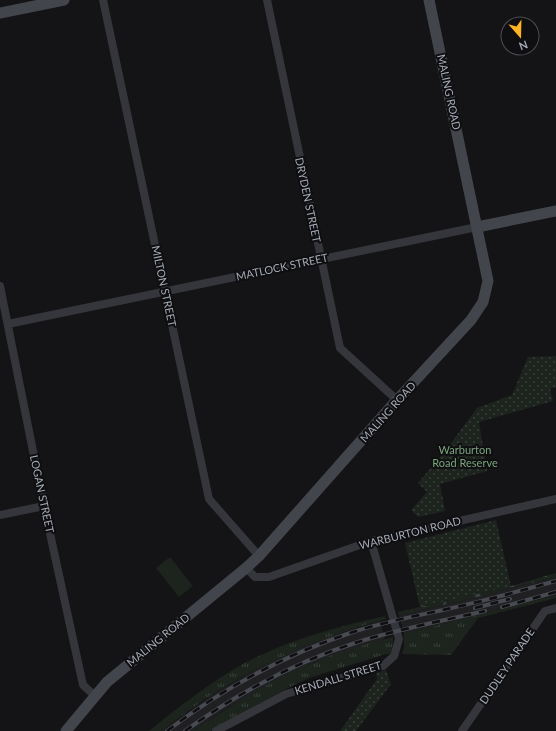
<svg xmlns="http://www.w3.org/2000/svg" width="556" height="731" font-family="Lato,sans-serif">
	<defs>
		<pattern id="grass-tufts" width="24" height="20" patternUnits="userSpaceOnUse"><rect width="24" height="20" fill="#1c241d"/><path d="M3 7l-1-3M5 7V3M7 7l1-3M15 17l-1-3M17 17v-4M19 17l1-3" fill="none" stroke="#3a413c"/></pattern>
		<pattern id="forest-firs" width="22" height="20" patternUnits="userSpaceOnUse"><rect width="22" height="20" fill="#1c241d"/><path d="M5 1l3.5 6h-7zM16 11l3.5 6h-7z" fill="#3a413c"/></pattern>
		<pattern id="park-dots" width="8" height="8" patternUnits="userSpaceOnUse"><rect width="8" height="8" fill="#1c241d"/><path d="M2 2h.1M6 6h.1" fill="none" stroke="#3a413c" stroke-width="1.8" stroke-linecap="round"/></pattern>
	</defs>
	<rect width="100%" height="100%" fill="#141416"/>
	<g fill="#202023">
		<polygon points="556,577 556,595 404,634 399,615 474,598"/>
		<polygon points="380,621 385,639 317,661 268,685 224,710 193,731 161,731 220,690 251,672 289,652 322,639"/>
	</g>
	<g fill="url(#grass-tufts)">
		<polygon points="556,595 556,598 478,618 451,655 402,654 404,648 404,634"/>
		<path d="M385 616 386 619C327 635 272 658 221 689 200 702 180 717 161 731H149C179 707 209 683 243 664 285 641 339 626 385 616Z"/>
		<path d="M393 637V643L390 654H386L309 678 286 689 210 731H193C232 705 273 679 317 661 341 651 367 644 393 637Z"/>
	</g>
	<polygon fill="url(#forest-firs)" points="556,573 556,577 474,598 399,615 398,612 511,586"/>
	<g fill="url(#park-dots)">
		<polygon points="556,356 556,387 550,389 553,401 479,422 487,471 440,484 445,511 418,517 411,510 427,492 418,483 446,450 477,408 512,395 528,357"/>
		<polygon points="496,520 511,586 420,607 405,543"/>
		<polygon points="386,670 391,684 356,731 340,731 377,679 376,673"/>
	</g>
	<polygon fill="#1c241d" points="170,557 193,586 179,597 156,568"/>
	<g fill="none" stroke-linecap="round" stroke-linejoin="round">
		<g stroke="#35363c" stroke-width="8">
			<polyline points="103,0 209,499 259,556"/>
			<polyline points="267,0 340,348 397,400"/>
			<polyline points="0,286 44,506 83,685 95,696"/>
			<polyline points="8,324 477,227"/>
			<polyline points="0,515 44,506"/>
			<polyline points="246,568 255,577 269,577 371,541 556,499"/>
			<polyline points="216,731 286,694 383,666 394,656 399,639 371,541"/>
			<polyline points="462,731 545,611 556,608"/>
		</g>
		<g stroke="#43454c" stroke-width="11">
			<polyline points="0,13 64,0"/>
			<polyline points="477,227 556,211"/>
			<polyline points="66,731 107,682 246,568 259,556 397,400 471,320 483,302 488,281 429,0"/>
		</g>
		<g stroke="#484a51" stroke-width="4">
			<g id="rail">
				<polyline points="502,607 556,592"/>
				<polyline points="475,608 510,599"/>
				<path d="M167 731C225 687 284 655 353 632 384 622 416 616 447 609 484 601 520 591 556 581"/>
				<path d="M185 731C238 693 295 662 358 642 399 629 442 621 485 611"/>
			</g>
		</g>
		<use href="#rail" stroke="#0f0f11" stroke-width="2.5" stroke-dasharray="8" stroke-linecap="butt"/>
	</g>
	<g text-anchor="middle" stroke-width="4" stroke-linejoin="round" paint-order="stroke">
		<g font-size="11" fill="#a5abb7" stroke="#0f0f11">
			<text transform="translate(449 92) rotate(78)" y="4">MALING ROAD</text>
			<text transform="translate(308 200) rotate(78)" y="4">DRYDEN STREET</text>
			<text transform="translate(282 267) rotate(-12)" y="4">MATLOCK STREET</text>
			<text transform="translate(164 286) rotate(78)" y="4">MILTON STREET</text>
			<text transform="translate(388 412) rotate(-48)" y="4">MALING ROAD</text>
			<text transform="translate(42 494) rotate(78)" y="4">LOGAN STREET</text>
			<text transform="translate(410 533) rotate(-14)" y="4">WARBURTON ROAD</text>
			<text transform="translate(158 640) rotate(-39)" y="4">MALING ROAD</text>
			<text transform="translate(507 666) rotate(-56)" y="4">DUDLEY PARADE</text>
			<text transform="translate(338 678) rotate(-17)" y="4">KENDALL STREET</text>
		</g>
		<g font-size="11" fill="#7ba47d" stroke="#0f0f11">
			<text x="465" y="454">Warburton<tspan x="465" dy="13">Road Reserve</tspan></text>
		</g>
	</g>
	<g transform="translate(520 36) rotate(160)"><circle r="19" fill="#0f0f11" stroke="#4b4d53"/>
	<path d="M0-3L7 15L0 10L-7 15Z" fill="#feb324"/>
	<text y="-6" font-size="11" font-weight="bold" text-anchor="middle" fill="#a5abb7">N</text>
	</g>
</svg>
